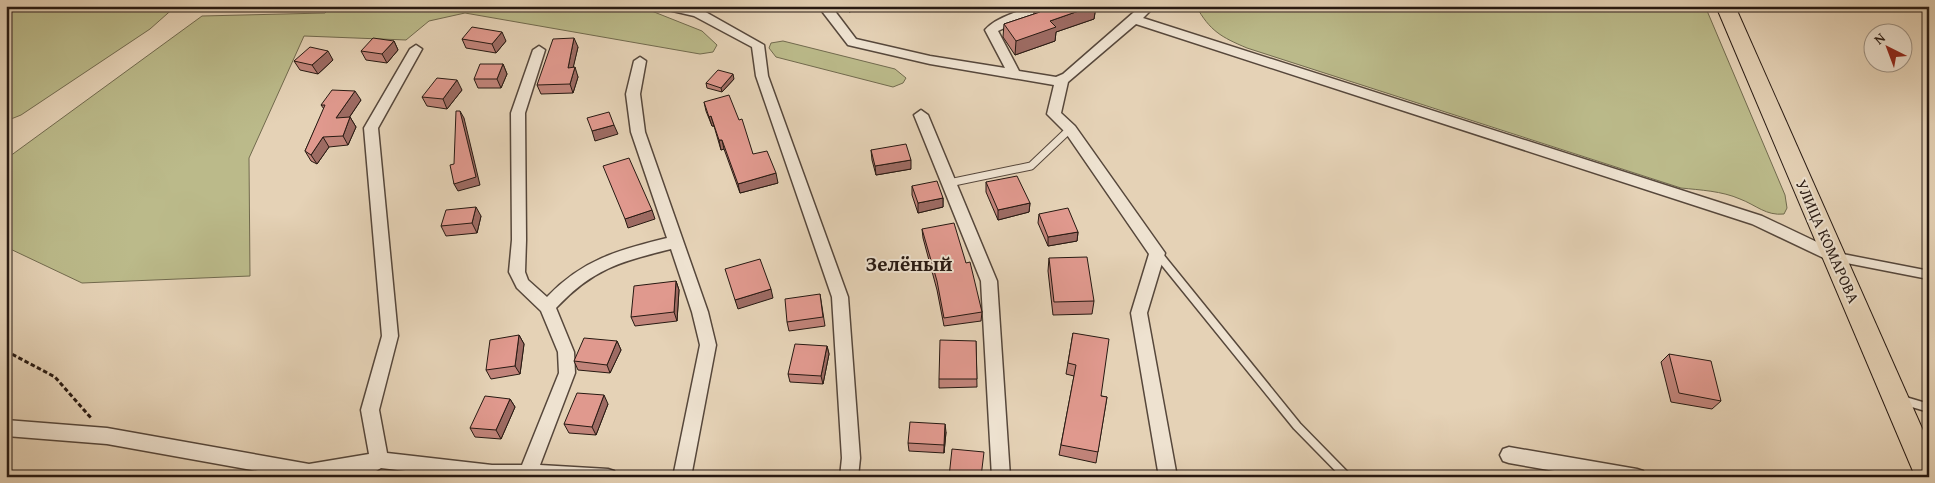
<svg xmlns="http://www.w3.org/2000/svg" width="1935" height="483" font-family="'Gentium Book Plus',serif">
	<rect width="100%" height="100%" fill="#e5d2b6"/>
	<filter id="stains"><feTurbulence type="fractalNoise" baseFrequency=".004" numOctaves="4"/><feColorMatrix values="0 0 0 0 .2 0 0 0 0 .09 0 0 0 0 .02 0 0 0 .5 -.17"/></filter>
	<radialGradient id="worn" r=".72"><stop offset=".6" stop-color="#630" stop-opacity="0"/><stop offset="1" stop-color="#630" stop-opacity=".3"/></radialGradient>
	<g fill="#bbba8a" stroke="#716a4e">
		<polygon points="6,6 176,6 150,29 21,115 6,121"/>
		<polygon points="332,6 639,6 702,31 717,45 713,52 700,54 465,13 429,21 406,40 304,36 249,158 250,276 82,283 6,247 6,159 202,16 325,13"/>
		<path d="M1196 6H1705L1785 195 1787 208 1784 214C1766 216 1756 205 1740 199 1722 191 1700 190 1681 188L1247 48C1221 37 1210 31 1196 6Z"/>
		<polygon points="783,41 895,69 906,78 903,83 893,87 776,57 769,48 771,43"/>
	</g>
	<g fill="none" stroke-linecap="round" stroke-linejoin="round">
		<g stroke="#56473b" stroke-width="9">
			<polyline id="lane-far1" points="949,183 1031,166 1070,129"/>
		</g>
		<g stroke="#56473b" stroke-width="11">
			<g id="lane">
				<polyline points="1157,253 1297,426 1347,477"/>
				<polyline points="1837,257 1929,275"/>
				<polyline points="1902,400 1929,408"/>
			</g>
		</g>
		<g stroke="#56473b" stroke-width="3">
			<g id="street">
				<polygon points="662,6 685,6 702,10 764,45 768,76 848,297 860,458 858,477 840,477 842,458 832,297 756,76 752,47 694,16 664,9"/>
				<path d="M818 6H831L856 39 930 56 1005 68 985 30C995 17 1030 6 1045 6L1038 12 998 31 1019 71 1056 77 1063 74 1141 6H1155L1143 18 1762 216 1840 253 1843 257 1840 261H1830L1752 224 1136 24 1068 82 1061 113 1075 126 1165 253 1147 313 1177 477H1159L1131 313 1149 254 1065 132 1047 114 1054 85 930 64 848 45Z"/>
				<path d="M416 45 422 49 378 128 398 336 379 410 387 453 492 465H522L559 373 558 352 541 311 517 288 509 272 512 240 511 113 533 50 539 46 545 50 525 113 526 240 525 272 528 280 547 297C582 260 618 250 667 238L631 132 626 94 634 61 640 57 646 61 640 94 645 132 708 312 716 345 691 477H673L700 345 692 312 671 249C619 262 593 269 556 308L574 352 575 373 540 465 608 469 614 471 617 477H455L381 468 366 477H341L342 474 328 477H291L107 444 6 436V420L107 428 309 464 369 454 361 410 382 336 364 128 410 49Z"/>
				<polygon points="921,110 928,115 997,281 1010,477 992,477 981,281 914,115"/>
				<polygon points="1509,447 1637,469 1643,471 1646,477 1589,477 1509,463 1503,461 1500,455 1503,449"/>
			</g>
		</g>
		<g stroke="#271912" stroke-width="2">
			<polygon id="primary" points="1716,6 1735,6 1929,444 1929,477 1915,476"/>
		</g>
		<polyline stroke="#271912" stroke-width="3" stroke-dasharray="4.5 2.5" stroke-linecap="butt" points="6,351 55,377 91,418"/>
		<use href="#lane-far1" stroke="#eee2d0" stroke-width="7"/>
		<use href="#lane" stroke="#eee2d0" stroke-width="8"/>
		<use href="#street" fill="#eee2d0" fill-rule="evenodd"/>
		<use href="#primary" fill="#e5d2b6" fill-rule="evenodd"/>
	</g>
	<g fill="#c1847a" stroke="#271912">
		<polygon points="845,6 871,6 849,12"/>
		<polygon points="1034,6 1096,6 1094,19 1056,32 1055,41 1015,55 1003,37 1004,24 1034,14"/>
		<polygon points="462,39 506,41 496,53 466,48"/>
		<polygon points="394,41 398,50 387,63 366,60 361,51"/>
		<polygon points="578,47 573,67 578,77 573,93 541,94 537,85"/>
		<polygon points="333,60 318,74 300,70 294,61"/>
		<polygon points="503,64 507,74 501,88 478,88 474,79"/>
		<polygon points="734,79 722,92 707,88 706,83"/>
		<polygon points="462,90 447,109 427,106 422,97"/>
		<polygon points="361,100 349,118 350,117 356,127 348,145 329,147 317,164 311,161 305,151 324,109 321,105"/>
		<polygon points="704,102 753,154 778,183 740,193 724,149 721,150 714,126 712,126 706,111"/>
		<polygon points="871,150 911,169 876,175 872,160"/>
		<polygon points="986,182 1030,203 1029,212 998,220 986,192"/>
		<polygon points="912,186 943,198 943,207 918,213 912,195"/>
		<polygon points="1039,214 1078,232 1077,241 1048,246 1038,223"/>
		<polygon points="481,216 477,233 446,236 441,226"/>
		<polygon points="922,229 966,263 982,312 981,321 944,326 937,290 923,238"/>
		<polygon points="1049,258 1094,301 1092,314 1053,315 1048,271"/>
		<polygon points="676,281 679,290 677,321 635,326 631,317"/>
		<polygon points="820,294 825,326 789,331 787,322"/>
		<polygon points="1073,333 1101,396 1107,397 1096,463 1059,455 1074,376 1066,374"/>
		<polygon points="519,335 524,344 520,374 491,379 486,370"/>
		<polygon points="617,341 621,350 610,373 578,370 574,361"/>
		<polygon points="976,341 977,387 939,388 939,379"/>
		<polygon points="827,346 829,354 823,384 790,382 788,374"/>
		<polygon points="1669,354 1721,401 1712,409 1671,402 1661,362"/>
		<polygon points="510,399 515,407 501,439 475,437 470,428"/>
		<polygon points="608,404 596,435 569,433 564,424"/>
		<polygon points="946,432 944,453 909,451 908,443"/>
	</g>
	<g fill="#9d6b63" stroke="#271912">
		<polygon points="849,6 871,6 849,12"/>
		<polygon points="1093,6 1096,6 1094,19 1056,32 1055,41 1015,55 1016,41 1050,21"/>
		<polygon points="502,32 506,41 496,53 492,44"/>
		<polygon points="574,38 578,47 571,77 568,68"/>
		<polygon points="394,41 398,50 387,63 382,54"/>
		<polygon points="328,51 333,60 318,74 312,65"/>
		<polygon points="503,64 507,74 501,88 497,79"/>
		<polygon points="575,67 578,77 573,93 570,84"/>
		<polygon points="733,74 734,79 722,92 721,88"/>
		<polygon points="457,80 462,90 447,109 443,99"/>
		<polygon points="355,91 361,100 342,128 336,118"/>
		<polygon points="460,111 464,118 480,185 458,191 454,184"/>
		<polygon points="711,116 714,126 712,126 709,117"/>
		<polygon points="350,117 356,127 348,145 343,136"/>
		<polygon points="614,125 618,134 595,141 592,131"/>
		<polygon points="323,137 329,147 317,164 311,155"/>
		<polygon points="719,140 722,140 724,149 721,150"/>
		<polygon points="911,160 911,169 876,175 875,166"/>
		<polygon points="776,173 778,183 740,193 738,184"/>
		<polygon points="943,198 943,207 918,213 918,203"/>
		<polygon points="1030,203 1029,212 998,220 998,210"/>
		<polygon points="476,207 481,216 477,233 472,223"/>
		<polygon points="652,210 655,219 628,228 625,219"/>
		<polygon points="1078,232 1077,241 1048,246 1048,237"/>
		<polygon points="676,281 679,290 677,321 674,312"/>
		<polygon points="771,289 773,298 738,309 735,300"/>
		<polygon points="519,335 524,344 520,374 515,366"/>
		<polygon points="617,341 621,350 610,373 607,365"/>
		<polygon points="827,346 829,354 823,384 821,376"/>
		<polygon points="604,395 608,404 596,435 592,427"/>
		<polygon points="510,399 515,407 501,439 496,430"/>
		<polygon points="945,424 946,432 944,453 944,445"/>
	</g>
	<g fill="#e0998e" stroke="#271912">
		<polygon points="1036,6 1093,6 1050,21 1056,27 1016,41 1004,24 1040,12"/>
		<polygon points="472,27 502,32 492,44 462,39"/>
		<polygon points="373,38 394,41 382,54 361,51"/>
		<polygon points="574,38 568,68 575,67 570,84 537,85 553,39"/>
		<polygon points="310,47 328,51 312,65 294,61"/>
		<polygon points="480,64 503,64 497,79 474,79"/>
		<polygon points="718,70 733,74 721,88 706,83"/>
		<polygon points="437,78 457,80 443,99 422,97"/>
		<polygon points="332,90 355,91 336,118 350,117 343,136 323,137 311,155 305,151 325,105 321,105"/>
		<polygon points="729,95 739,120 742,119 753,154 767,151 776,173 738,184 722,140 719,140 711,116 709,117 704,102"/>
		<polygon points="456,111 460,111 476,177 454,184 450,165 454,164"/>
		<polygon points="609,112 614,125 592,131 587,118"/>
		<polygon points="906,144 911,160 875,166 871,150"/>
		<polygon points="629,158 652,210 625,219 603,166"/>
		<polygon points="1017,176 1030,203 998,210 986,182"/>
		<polygon points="937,181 943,198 918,203 912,186"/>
		<polygon points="476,207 472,223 441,226 446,210"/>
		<polygon points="1068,208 1078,232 1048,237 1039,214"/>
		<polygon points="954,223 966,263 970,262 982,312 944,318 937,281 922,229"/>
		<polygon points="1087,257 1094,301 1054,302 1049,258"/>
		<polygon points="760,259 771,289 735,300 725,269"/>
		<polygon points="676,281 674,312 631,317 634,286"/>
		<polygon points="820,294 823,317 787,322 785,299"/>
		<polygon points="1073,333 1109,339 1101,396 1107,397 1098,452 1061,445 1076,365 1068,363"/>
		<polygon points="519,335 515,366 486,370 490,340"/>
		<polygon points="584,338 617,341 607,365 574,361"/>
		<polygon points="940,340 976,341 977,379 939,379"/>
		<polygon points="795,344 827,346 821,376 788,374"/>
		<polygon points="1669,354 1711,361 1721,401 1679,393"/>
		<polygon points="577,393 604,395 592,427 564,424"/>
		<polygon points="485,396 510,399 496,430 470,428"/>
		<polygon points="910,422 945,424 944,445 908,443"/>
		<polygon points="952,449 984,452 981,477 949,477"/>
	</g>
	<g text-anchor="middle" stroke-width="4" stroke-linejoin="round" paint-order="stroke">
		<g font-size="16" fill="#271912" stroke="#eee2d0">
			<text transform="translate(1828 241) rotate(66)" y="6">УЛИЦА КОМАРОВА</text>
		</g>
		<g font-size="21" font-weight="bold" fill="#271912" stroke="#eee2d0">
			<text x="909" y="271">Зелёный</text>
		</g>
	</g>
	<rect width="1935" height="483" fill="none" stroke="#e5d2b6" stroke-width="25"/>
	<rect x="8" y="8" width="1920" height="468" fill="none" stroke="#271912" stroke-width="2.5"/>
	<rect x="12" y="12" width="1910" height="458" fill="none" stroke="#271912"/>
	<g transform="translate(1888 48) rotate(318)"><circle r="24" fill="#eee2d0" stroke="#9e9284"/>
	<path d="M0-4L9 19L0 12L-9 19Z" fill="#8f2418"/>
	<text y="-8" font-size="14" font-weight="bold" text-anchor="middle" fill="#271912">N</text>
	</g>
	<rect width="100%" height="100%" filter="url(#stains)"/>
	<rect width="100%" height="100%" fill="url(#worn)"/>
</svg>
